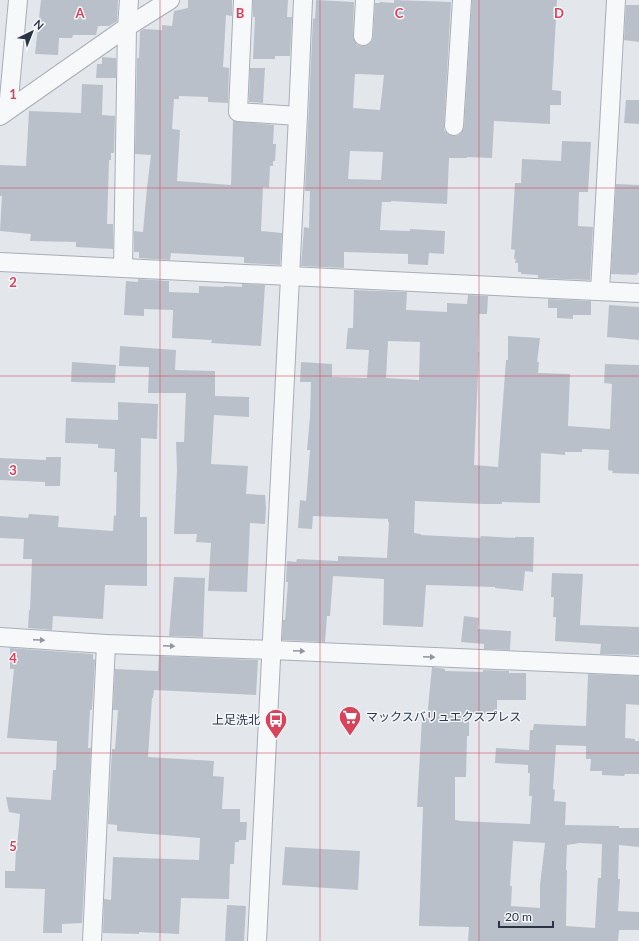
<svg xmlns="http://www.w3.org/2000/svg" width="639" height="941" font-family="Lato,'Noto Sans JP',sans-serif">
	<rect width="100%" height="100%" fill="#e3e7ec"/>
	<g fill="#bac0ca" fill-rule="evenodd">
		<polygon points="41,0 118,0 117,21 109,26 98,26 96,35 73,35 72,38 59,38 58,55 35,54"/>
		<polygon points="188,0 232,0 232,16 226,15 224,52 223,67 229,68 228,103 208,102 208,97 179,96 179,99 174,99 172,129 180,130 177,181 231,185 233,121 274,125 273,144 276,144 275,161 273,161 273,166 270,166 269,188 263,187 261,231 282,233 280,265 244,263 244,257 204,255 171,253 170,260 139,258 139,252 134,252 134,231 143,232 147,188 151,155 135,154 137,58 139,58 140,31 144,29 162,30 162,25 172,26 174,11 188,8"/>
		<polygon points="253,0 288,0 287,17 292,17 290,56 275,56 275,59 253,59 255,17 253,17"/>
		<path d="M316 0 354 2 353 36 354 40 357 45 363 46 368 45 372 41 373 37 375 3H380V2L394 3V0L451 2 444 125V130L448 134 454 136 459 135 462 132 464 127 472 0H557L552 90 561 91V105H550V124L494 121 492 158 467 157V158H449L447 204 391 201V202H382L380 230 410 231V229L445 231 444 254 429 253 428 265 408 264V254L344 252V268L301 266 304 227 309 228 310 191H305L313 18 315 19ZM355 74 384 75 380 110 353 108ZM350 151 383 152 381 180 348 179Z"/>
		<polygon points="626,5 639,5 639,42 624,40"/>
		<polygon points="102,57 116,58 116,78 96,78 97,64 102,64"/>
		<polygon points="250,68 265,68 263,103 249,102"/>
		<polygon points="82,84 103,85 102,115 115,116 114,153 111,153 111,160 109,160 107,224 113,224 113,249 76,247 76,242 30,241 31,234 0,231 2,196 0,196 0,165 26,166 29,111 81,113"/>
		<polygon points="626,100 639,100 639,124 624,123"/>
		<polygon points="562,141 591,142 588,192 579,192 578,226 593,227 590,280 538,278 538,275 521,274 521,272 518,272 518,263 515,263 516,259 514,259 515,250 511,249 515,183 521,183 522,159 561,161"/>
		<polygon points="616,184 639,185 639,273 637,273 637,275 611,274"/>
		<polygon points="138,279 169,281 169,292 199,293 199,286 224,287 224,286 242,287 242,284 265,285 261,346 211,343 212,340 172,338 173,310 144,309 144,316 124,315 126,281 138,282"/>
		<path d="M354 290 407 292 406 310 447 312V303L467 304 468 295 488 296 487 314H479L478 352H479L474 465 498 467 506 360H508V336L540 338 537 362H539L538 373 570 374 568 426 610 429 612 384 604 383 605 364 639 365V474L612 473 613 471 608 470 609 450 582 449V452H565V455L541 453 540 503 502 502V504H484L415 501 414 533 421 534V535L480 538 481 536 515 538V537H534L533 572 525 571 523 591 495 588V587L426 585 423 627 383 625 384 579 333 576 330 616H327L325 642 282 640 283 620H285L288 582H286L287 561 296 562 297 559 338 561V556L387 558 389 522H388V519L313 516 312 529 298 528 300 500 306 501 310 450H307L310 417 311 382H300L301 362 332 364V377L367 378 369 350 346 349 348 328H353ZM388 341 420 342 419 380 386 378Z"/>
		<polygon points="548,299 591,301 591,315 573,315 573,319 557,318 557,308 548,308"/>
		<polygon points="609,305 639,307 639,340 607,337"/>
		<polygon points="120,346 176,350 175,370 215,371 215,396 249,397 249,417 214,415 211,464 248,466 246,494 265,495 266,508 265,524 250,523 247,592 208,591 211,543 196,542 197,534 174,534 177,470 176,442 184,442 186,393 148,393 149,367 119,366"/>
		<polygon points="72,362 116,365 115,383 71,382"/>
		<polygon points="118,402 158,404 157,439 141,438 140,517 147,517 147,586 105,585 103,619 53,616 52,630 28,628 29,610 30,610 32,559 23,559 24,539 0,538 0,516 28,518 29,514 59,516 58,527 113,531 114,515 116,516 117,472 114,472 115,449 98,448 98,444 65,443 66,418 118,420"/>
		<polygon points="46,457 61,457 60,486 45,486 45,482 0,480 0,458 46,460"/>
		<polygon points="552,573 583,574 580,625 639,627 639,655 600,654 601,644 555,641 556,617 553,617 554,597 551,597"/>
		<polygon points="174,577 205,578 203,637 169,636"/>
		<polygon points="464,616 479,618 478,629 511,631 510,650 484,649 484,644 461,642"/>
		<polygon points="10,648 93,654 93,659 95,660 92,710 90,710 88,748 91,748 82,923 62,924 62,933 43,933 45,889 5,888 5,871 15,871 16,847 17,847 20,814 9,812 6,797 51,800 53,770 56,770 57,741 7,738 14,669 10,669"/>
		<polygon points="159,656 258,660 256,695 154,690 153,698 152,698 148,757 214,761 213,776 224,777 222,809 240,809 240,822 247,822 246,840 239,840 239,842 235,842 234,864 230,864 229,899 181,898 179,934 139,932 139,934 103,933 104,899 111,900 113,857 199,860 200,838 117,831 117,825 108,824 112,749 115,749 118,710 113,710 115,669 158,671"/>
		<path d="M432 667 445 669V671L483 672V670L509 671V673H526V700H497V714H469V736H467L466 777H455V820L461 821 530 824 532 796H529L530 773H528V765L495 763 496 748 529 750 530 730H533L534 724 586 726 588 674 639 676V705L626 704 625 738 635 739V741H639V774H625L624 776 602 775V771H590L591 759H586V746L556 745 553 789 555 790 554 801 566 802 565 825 619 826V828H639V847L619 845 618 879H620L618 911 639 912V930H619L618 941H468L469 927 419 926 423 807H417L422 718H427ZM513 841 545 843 540 885V908L511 906 512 886H510ZM580 843 602 844 601 878H598L595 928 566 926 567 870H566L567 845Z"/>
		<polygon points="285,847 360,851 358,890 282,885"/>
		<polygon points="227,905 246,906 244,941 225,941"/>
	</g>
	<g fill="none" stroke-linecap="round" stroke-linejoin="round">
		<g stroke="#a8aeb7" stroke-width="20">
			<g id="minor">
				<polyline points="243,0 238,112 298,116"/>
				<polyline points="363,36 365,0"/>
				<polyline points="8,110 18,0"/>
				<polyline points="0,116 127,27 170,0"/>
				<polyline points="454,126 462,0"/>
				<polyline points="0,262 639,293"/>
				<polyline points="123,268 127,27 129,0"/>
				<polyline points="600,291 616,0"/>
				<polyline points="0,637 106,644 272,650 639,666"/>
				<polyline points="92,941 106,644"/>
				<polyline points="257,941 298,116 303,0"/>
			</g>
		</g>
		<use href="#minor" stroke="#f6f8fa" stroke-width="18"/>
	</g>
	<defs><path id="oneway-solid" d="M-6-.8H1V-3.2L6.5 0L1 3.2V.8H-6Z"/></defs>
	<g fill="#9096a0">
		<use href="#oneway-solid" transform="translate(39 640) rotate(3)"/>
		<use href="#oneway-solid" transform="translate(169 646) rotate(2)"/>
		<use href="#oneway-solid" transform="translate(299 651) rotate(3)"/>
		<use href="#oneway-solid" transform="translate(429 657) rotate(3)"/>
	</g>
	<path fill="none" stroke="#d6435a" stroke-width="1" stroke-opacity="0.55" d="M160 0V941M320 0V941M479 0V941M0 188H639M0 376H639M0 565H639M0 753H639"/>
	<defs>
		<g id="supermarket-pin" transform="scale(1.15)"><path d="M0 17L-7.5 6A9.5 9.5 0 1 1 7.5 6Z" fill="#d6435a" stroke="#f3f6f9"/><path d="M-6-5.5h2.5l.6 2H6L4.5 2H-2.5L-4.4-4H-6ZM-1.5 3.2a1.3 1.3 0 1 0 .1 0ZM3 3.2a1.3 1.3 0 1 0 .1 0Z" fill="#fff"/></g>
		<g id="bus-pin" transform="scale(1.15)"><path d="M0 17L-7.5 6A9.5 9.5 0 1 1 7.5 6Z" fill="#d6435a" stroke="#f3f6f9"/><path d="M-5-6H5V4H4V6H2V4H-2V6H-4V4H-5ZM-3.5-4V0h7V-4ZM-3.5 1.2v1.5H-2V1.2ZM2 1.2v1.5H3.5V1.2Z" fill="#fff"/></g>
	</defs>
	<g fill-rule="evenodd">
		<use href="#supermarket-pin" x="350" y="717"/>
		<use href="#bus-pin" x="276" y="720"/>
	</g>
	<g text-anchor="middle" stroke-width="3" stroke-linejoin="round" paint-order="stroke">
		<g font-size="12" fill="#2a3445" stroke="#f3f6f9" text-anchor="start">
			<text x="366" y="721">マックスバリュエクスプレス</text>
			<text x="260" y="724" text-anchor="end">上足洗北</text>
		</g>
	</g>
	<g font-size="13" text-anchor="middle" font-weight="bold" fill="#d6435a" stroke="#f3f6f9" stroke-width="3" stroke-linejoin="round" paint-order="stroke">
		<text x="80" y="18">A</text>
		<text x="240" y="18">B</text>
		<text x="399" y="18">C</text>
		<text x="559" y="18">D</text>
		<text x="13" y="99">1</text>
		<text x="13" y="287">2</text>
		<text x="13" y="475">3</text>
		<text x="13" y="663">4</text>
		<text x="13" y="851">5</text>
	</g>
	<g transform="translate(32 32) rotate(43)" stroke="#f3f6f9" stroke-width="3" paint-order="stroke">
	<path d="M0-3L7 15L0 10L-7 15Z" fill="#2a3445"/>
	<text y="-6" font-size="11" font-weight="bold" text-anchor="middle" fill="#2a3445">N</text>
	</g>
	<path d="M499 921v6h54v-6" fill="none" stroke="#2a3445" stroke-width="2"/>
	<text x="505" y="921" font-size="12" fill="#2a3445" stroke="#f3f6f9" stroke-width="3" paint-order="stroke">20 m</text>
</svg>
